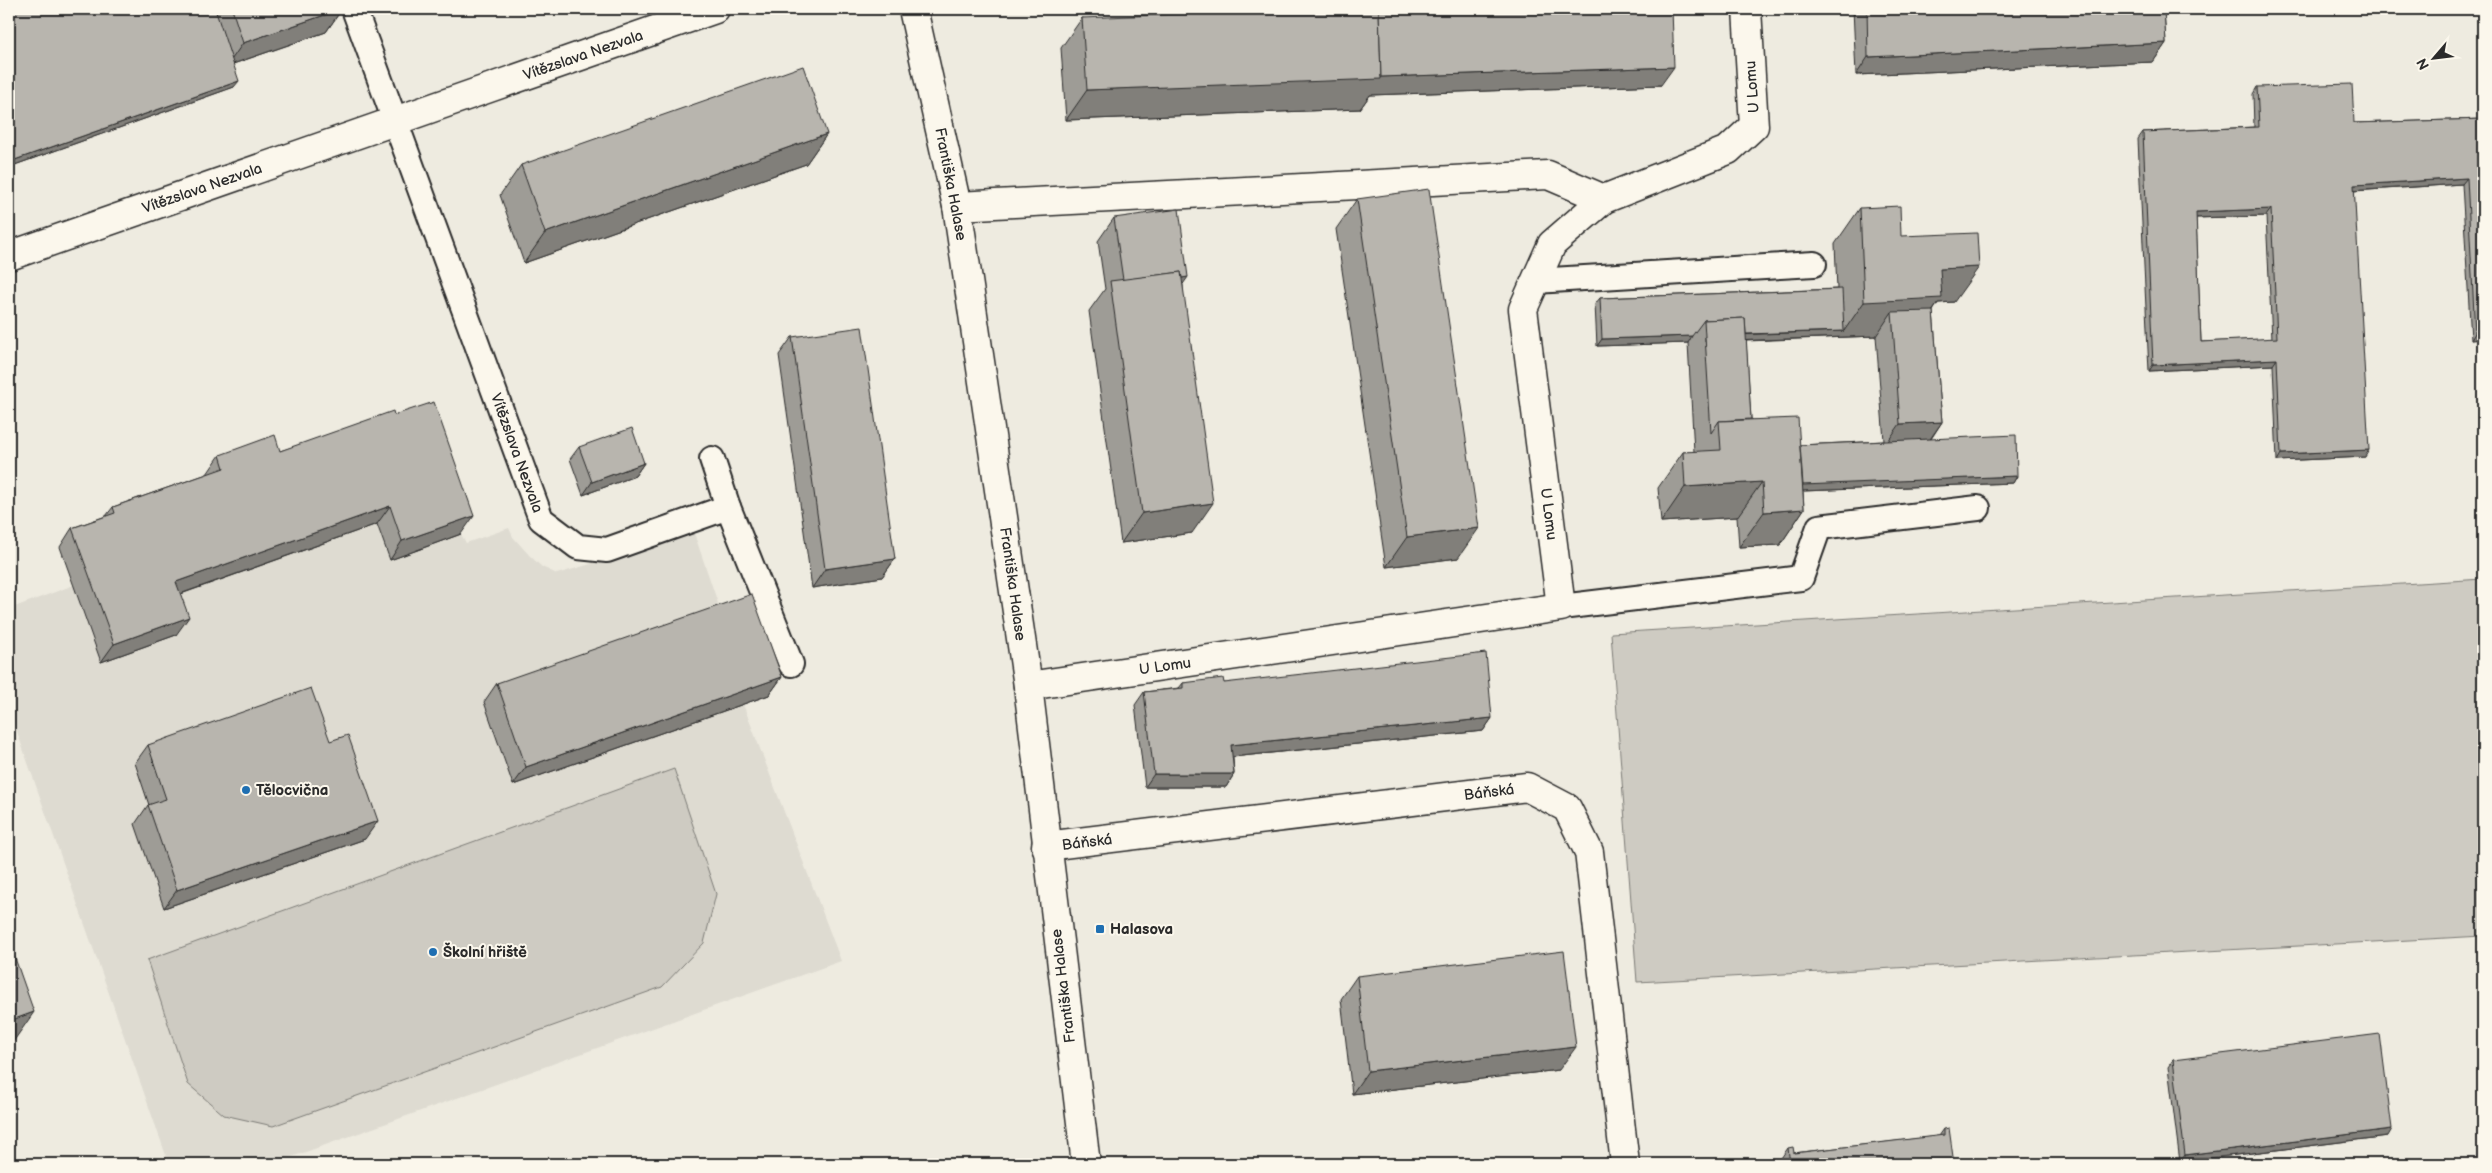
<svg xmlns="http://www.w3.org/2000/svg" width="2492" height="1173" font-family="'Balsamiq Sans',sans-serif">
	<rect width="100%" height="100%" fill="#eeebe0"/>
	<filter id="ink" filterUnits="userSpaceOnUse"><feTurbulence type="fractalNoise" baseFrequency=".02" numOctaves="2"/><feDisplacementMap in="SourceGraphic" scale="10" xChannelSelector="R" yChannelSelector="G"/><feConvolveMatrix kernelMatrix="1 2 1 2 8 2 1 2 1" color-interpolation-filters="sRGB"/></filter>
	<g filter="url(#ink)">
		<polygon fill="#dedbd1" points="377,524 461,534 466,543 509,528 513,537 530,556 542,567 557,574 624,554 692,527 723,618 484,702 514,785 743,704 841,961 272,1164 169,1164 9,709 9,609 74,585 101,662 163,600"/>
		<g fill="#cecbc2" stroke="#7c7b76">
			<polygon points="2483,579 2483,936 1637,982 1611,633"/>
			<polygon points="674,769 716,894 704,943 662,987 273,1126 224,1115 188,1084 147,960"/>
		</g>
		<g fill="none" stroke-linecap="round" stroke-linejoin="round">
			<g stroke="#2b2b2b" stroke-width="28">
				<g id="service">
					<polyline points="354,9 541,519 578,547 607,550 728,507 791,664"/>
					<polyline points="1535,281 1814,264"/>
					<polyline points="712,459 728,507"/>
					<polyline points="1561,607 1801,578 1819,527 1978,508"/>
				</g>
			</g>
			<g stroke="#2b2b2b" stroke-width="31">
				<g id="minor">
					<polyline points="957,206 1548,175 1604,199"/>
					<polyline points="9,256 715,9"/>
					<polyline points="1028,686 1561,607 1523,309 1552,244 1604,199 1728,150 1754,126 1747,9"/>
					<polyline points="1046,846 1527,787 1567,808 1589,852 1625,1164"/>
				</g>
			</g>
			<g stroke="#2b2b2b" stroke-width="31">
				<polyline id="tertiary" points="913,9 957,206 1028,686 1086,1164"/>
			</g>
			<use href="#service" stroke="#fbf7ec" stroke-width="24"/>
			<use href="#minor" stroke="#fbf7ec" stroke-width="28"/>
			<use href="#tertiary" stroke="#fbf7ec" stroke-width="28"/>
		</g>
		<g fill="#9e9c96" stroke="#2b2b2b" fill-rule="evenodd">
			<polygon points="9,9 342,9 326,32 233,64 234,87 9,167"/>
			<polygon points="1853,9 2164,9 2166,43 2153,62 1856,75"/>
			<polygon points="1082,18 1661,85 1370,95 1360,109 1066,120 1061,48"/>
			<path d="M2257 87 2354 123 2483 119V339L2471 340 2462 184 2354 191 2365 457 2277 461 2273 365 2149 371 2138 139 2143 132 2254 127 2253 94ZM2266 216 2272 339 2201 342 2196 218Z"/>
			<polygon points="827,134 806,164 524,263 500,195 521,165"/>
			<polygon points="1357,199 1458,558 1386,567 1336,229"/>
			<path d="M1860 208 1901 236 1954 302 1938 303 1933 311 1942 422 1931 439 2017 476 2013 483 1803 491 1804 509 1780 545 1739 547 1737 517 1661 522 1658 488 1683 452H1694L1688 343 1597 346 1595 304 1600 298 1837 289 1835 244ZM1876 336 1884 441 1800 445 1751 419 1746 341Z"/>
			<polygon points="1114,218 1183,285 1192,533 1121,543 1089,311 1105,289 1098,241"/>
			<polygon points="792,337 895,559 882,577 812,588 779,355"/>
			<polygon points="394,415 461,534 390,560 377,524 181,594 176,635 101,662 60,547 72,528 106,516 113,507 207,474 220,455 280,451"/>
			<polygon points="579,447 644,463 635,476 583,495 570,459"/>
			<polygon points="782,677 769,695 513,785 484,702 497,683"/>
			<polygon points="1183,683 1224,683 1492,718 1483,731 1233,757 1234,774 1226,787 1145,787 1135,705 1144,692 1179,688"/>
			<polygon points="330,741 365,839 164,908 135,824 148,805 149,805 135,763 148,745"/>
			<polygon points="1357,976 1559,1070 1352,1094 1341,999"/>
			<polygon points="2173,1060 2388,1136 2180,1162 2168,1067"/>
			<polygon points="1944,1129 1954,1164 1777,1164 1788,1148 1794,1153 1939,1136"/>
		</g>
		<g fill="#817f7a" stroke="#2b2b2b">
			<polygon points="342,9 326,32 227,66 243,43"/>
			<polygon points="2166,43 2153,62 1856,75 1868,57"/>
			<polygon points="1674,67 1661,85 1370,95 1360,109 1066,120 1087,90 1377,77"/>
			<polygon points="239,81 234,87 9,167 9,162"/>
			<polygon points="827,134 806,164 524,263 545,233"/>
			<polygon points="2467,178 2462,184 2349,191 2354,185"/>
			<polygon points="2271,209 2266,216 2191,218 2196,212"/>
			<polygon points="1979,267 1954,302 1938,303 1917,334 1892,312 1876,336 1705,342 1705,336 1844,331 1864,302 1940,269"/>
			<polygon points="1188,277 1172,300 1123,286"/>
			<polygon points="2475,333 2483,333 2483,339 2471,340"/>
			<polygon points="1692,336 1688,343 1597,346 1602,339"/>
			<polygon points="2277,359 2273,365 2149,371 2153,365"/>
			<polygon points="1942,422 1926,445 1884,447 1900,424"/>
			<polygon points="2369,450 2365,457 2277,461 2281,454"/>
			<polygon points="644,463 635,476 583,495 592,482"/>
			<polygon points="2017,476 2013,483 1775,492 1780,485"/>
			<polygon points="1762,482 1737,517 1661,522 1685,487"/>
			<polygon points="1213,503 1192,533 1121,543 1142,513"/>
			<polygon points="390,506 377,524 163,600 176,582"/>
			<polygon points="1804,509 1780,545 1739,547 1764,512"/>
			<polygon points="474,516 461,534 390,560 402,541"/>
			<polygon points="1479,528 1458,558 1386,567 1407,537"/>
			<polygon points="895,559 882,577 812,588 825,569"/>
			<polygon points="189,617 176,635 101,662 114,644"/>
			<polygon points="782,677 769,695 513,785 526,767"/>
			<polygon points="1492,718 1483,731 1222,758 1231,745"/>
			<polygon points="1154,774 1234,774 1226,787 1145,787"/>
			<polygon points="378,821 365,839 164,908 177,890"/>
			<polygon points="34,1012 13,1042 9,1043 9,1021"/>
			<polygon points="1576,1047 1559,1070 1352,1094 1368,1071"/>
			<polygon points="2392,1129 2388,1136 2180,1162 2185,1155"/>
		</g>
		<g fill="#b8b5ae" stroke="#2b2b2b" fill-rule="evenodd">
			<polygon points="9,9 215,9 239,81 9,162"/>
			<polygon points="232,9 342,9 243,43"/>
			<polygon points="1302,9 1379,9 1381,79 1087,90 1082,18"/>
			<polygon points="1379,9 1672,9 1674,67 1381,77"/>
			<polygon points="1867,9 2164,9 2166,43 1868,57"/>
			<polygon points="803,66 827,134 545,233 521,165"/>
			<path d="M2352 84 2354 123 2483 119V333H2475L2467 178 2354 185 2369 450 2281 454 2277 359 2153 365 2143 132 2259 127 2257 87ZM2271 209 2277 338 2201 342 2196 212Z"/>
			<polygon points="1429,189 1479,528 1407,537 1357,199"/>
			<polygon points="1900,206 1901,236 1977,233 1979,267 1940,269 1942,298 1864,302 1860,208"/>
			<polygon points="1179,209 1188,277 1182,278 1181,272 1123,280 1114,218"/>
			<polygon points="1181,272 1213,503 1142,513 1110,281"/>
			<polygon points="1842,289 1844,331 1746,334 1745,318 1704,320 1692,336 1602,339 1600,298"/>
			<polygon points="1933,311 1942,422 1900,424 1892,312"/>
			<polygon points="1745,318 1751,419 1719,421 1711,433 1704,320"/>
			<polygon points="862,327 895,559 825,569 792,337"/>
			<polygon points="434,402 474,516 402,541 390,506 176,582 189,617 114,644 72,528 115,513 113,507 224,468 220,455 275,435 280,451 393,411 394,415"/>
			<polygon points="1798,418 1804,509 1764,512 1762,482 1685,487 1683,452 1721,450 1719,421"/>
			<polygon points="632,428 644,463 592,482 579,447"/>
			<polygon points="2016,435 2017,476 1803,485 1800,445"/>
			<polygon points="752,594 782,677 526,767 497,683"/>
			<polygon points="1486,653 1492,718 1231,745 1234,774 1154,774 1144,692 1183,688 1183,683 1223,678 1224,683"/>
			<polygon points="311,688 330,741 348,735 378,821 177,890 148,805 166,799 148,745"/>
			<polygon points="10,944 34,1012 9,1021 9,945"/>
			<polygon points="1564,951 1576,1047 1368,1071 1357,976"/>
			<polygon points="2380,1034 2392,1129 2185,1155 2173,1060"/>
			<polygon points="1949,1128 1954,1164 1790,1164 1788,1148 1793,1147 1794,1153 1944,1135 1944,1129"/>
		</g>
	</g>
	<g fill="#1f6fb2" stroke="#fbf7ec" stroke-width="2">
		<circle cx="246" cy="790" r="5"/>
		<rect x="1095" y="924" width="10" height="10" rx="2.5"/>
		<circle cx="433" cy="952" r="5"/>
	</g>
	<g text-anchor="middle" stroke-width="4" stroke-linejoin="round" paint-order="stroke">
		<g font-size="15" fill="#2b2b2b" stroke="#fbf7ec">
			<text transform="translate(583 55) rotate(-19)" y="5">Vítězslava Nezvala</text>
			<text transform="translate(1752 87) rotate(-94)" y="5">U Lomu</text>
			<text transform="translate(951 184) rotate(79)" y="5">Františka Halase</text>
			<text transform="translate(202 188) rotate(-19)" y="5">Vítězslava Nezvala</text>
			<text transform="translate(517 453) rotate(70)" y="5">Vítězslava Nezvala</text>
			<text transform="translate(1549 514) rotate(83)" y="5">U Lomu</text>
			<text transform="translate(1013 584) rotate(82)" y="5">Františka Halase</text>
			<text transform="translate(1165 666) rotate(-8)" y="5">U Lomu</text>
			<text transform="translate(1489 792) rotate(-7)" y="5">Báňská</text>
			<text transform="translate(1087 842) rotate(-7)" y="5">Báňská</text>
			<text transform="translate(1063 986) rotate(-97)" y="5">Františka Halase</text>
		</g>
		<g font-size="15" font-weight="bold" fill="#2b2b2b" stroke="#fbf7ec" text-anchor="start">
			<text x="256" y="795">Tělocvična</text>
			<text x="1110" y="934">Halasova</text>
			<text x="443" y="957">Školní hřiště</text>
		</g>
	</g>
	<rect width="2492" height="1173" fill="none" stroke="#fbf7ec" stroke-width="30"/>
	<rect x="15" y="15" width="2462" height="1143" fill="none" stroke="#2b2b2b" stroke-width="2" filter="url(#ink)"/>
	<g transform="translate(2434 58) rotate(242)" stroke="#fbf7ec" stroke-width="4" paint-order="stroke">
	<path d="M0-4L9 19L0 12L-9 19Z" fill="#2b2b2b"/>
	<text y="-8" font-size="14" font-weight="bold" text-anchor="middle" fill="#2b2b2b">N</text>
	</g>
</svg>
